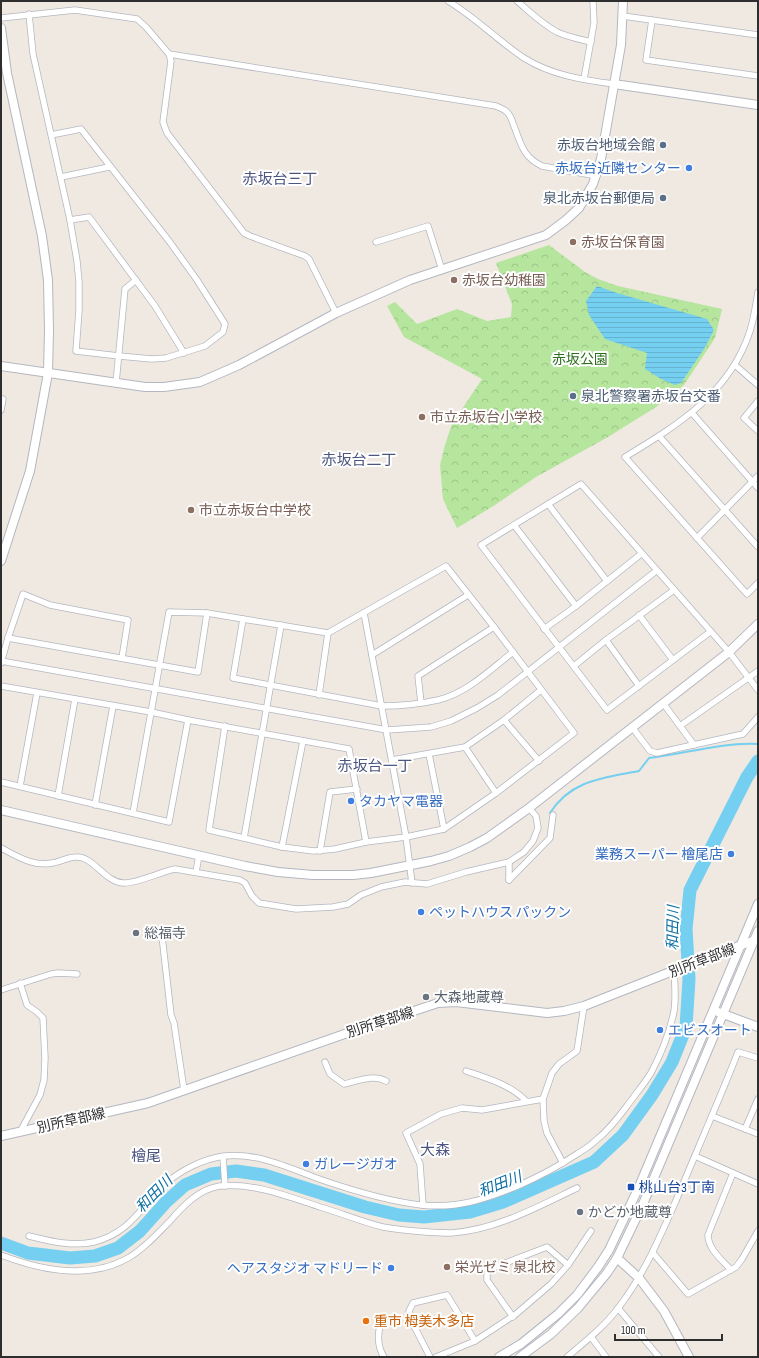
<svg xmlns="http://www.w3.org/2000/svg" width="759" height="1358" font-family="'Sofia Sans Condensed','Noto Sans JP',sans-serif">
	<defs>
		<pattern id="park-crowns" width="20" height="18" patternUnits="userSpaceOnUse"><rect width="20" height="18" fill="#b6e59e"/><path d="M2 6a3 3 0 1 1 6 0M12 15a3 3 0 1 1 6 0" fill="none" stroke="#9dc588"/></pattern>
		<pattern id="water-rules" width="6" height="5" patternUnits="userSpaceOnUse"><rect width="6" height="5" fill="#75cff0"/><path d="M0 2.5h6" fill="none" stroke="#66b2ce"/></pattern>
	</defs>
	<rect width="100%" height="100%" fill="#efe9e1"/>
	<polygon fill="url(#park-crowns)" points="549,245 585,272 598,279 618,286 722,309 715,338 684,385 656,407 608,437 536,477 495,505 457,528 443,499 440,465 445,445 452,424 482,379 404,337 387,306 395,302 417,324 457,309 487,321 511,317 512,304 496,263"/>
	<polygon fill="url(#water-rules)" points="597,286 617,293 707,319 714,330 704,349 681,383 675,385 661,379 645,369 647,353 605,339 589,315 586,301"/>
	<g fill="none" stroke-linecap="round" stroke-linejoin="round">
		<path stroke="#75cff0" stroke-width="2" d="M550 813C571 780 603 778 639 771L649 758C685 754 721 742 758 744"/>
		<polyline stroke="#75cff0" stroke-width="13" points="1,1243 28,1253 70,1258 95,1256 118,1248 140,1231 166,1202 185,1185 211,1174 236,1171 264,1175 365,1207 399,1215 424,1217 470,1212 503,1202 594,1162 623,1135 652,1095 672,1062 686,1027 689,979 686,929 690,890 747,777 758,761"/>
		<g stroke="#b4b7c1" stroke-width="7">
			<g id="street">
				<path d="M448 1C475 17 497 40 524 58 551 75 583 80 614 84"/>
				<path d="M517 1C530 12 542 24 557 32 568 37 579 39 591 42"/>
				<polyline points="29,14 33,54 70,220 77,261 79,282 79,310 76,351 119,356 152,359 166,358 205,346 223,332 225,324 197,280 169,241 81,129 51,135"/>
				<polyline points="623,16 758,35"/>
				<polyline points="1,18 75,10 137,19 146,27 169,54 171,61 163,122 167,133 244,233 250,236 305,256 309,259 336,313"/>
				<polyline points="652,20 646,60 758,76"/>
				<path d="M169 54 496 106C500 108 504 109 507 112 511 116 512 121 514 126 521 144 523 157 542 166L597 176"/>
				<polyline points="584,79 594,23 593,1"/>
				<polyline points="61,177 109,167"/>
				<polyline points="70,220 89,217 155,306 184,353"/>
				<polyline points="376,242 428,226 442,270"/>
				<path d="M758 292C756 305 754 318 750 331 730 393 678 425 625 457L747 594 758 583"/>
				<polyline points="735,365 758,385"/>
				<polyline points="116,383 125,289 136,280"/>
				<polyline points="1,399 3,399 1,410"/>
				<polyline points="758,401 744,418 758,431"/>
				<polyline points="692,413 758,488"/>
				<polyline points="659,436 758,547"/>
				<polyline points="548,504 607,581"/>
				<polyline points="514,525 576,606"/>
				<polyline points="697,538 758,476"/>
				<polyline points="364,613 406,837 412,883"/>
				<polyline points="639,615 673,660"/>
				<path d="M243 619 233 678 382 706C400 706 420 704 438 700 467 693 490 670 513 652"/>
				<polyline points="544,629 576,606 641,554"/>
				<path d="M710 632 607 710C565 655 523 600 481 545L581 484 729 652 758 690"/>
				<polyline points="8,638 198,672 207,613"/>
				<polyline points="606,640 639,686"/>
				<polyline points="372,655 468,595"/>
				<polyline points="1,661 387,730 431,727 451,721 477,708 498,695 656,571"/>
				<polyline points="1,663 8,638 23,594 50,605 128,620 122,658"/>
				<polyline points="574,666 606,640 674,590"/>
				<polyline points="1,686 151,712 188,720 349,749 366,842"/>
				<polyline points="319,695 328,633"/>
				<polyline points="421,703 418,676 494,627"/>
				<polyline points="663,703 694,745"/>
				<polyline points="504,720 539,761"/>
				<polyline points="680,726 758,671"/>
				<polyline points="632,727 650,751 657,753 743,734 758,717"/>
				<polyline points="465,747 496,793"/>
				<polyline points="429,754 444,829"/>
				<polyline points="392,760 465,747 504,720 541,690"/>
				<polyline points="1,782 169,822 188,720"/>
				<polyline points="20,786 37,693"/>
				<polyline points="58,796 75,699"/>
				<polyline points="95,805 113,706"/>
				<polyline points="133,813 169,612 207,613 328,633 446,566 494,627 574,733 496,793 444,829 406,837 366,842 335,849 314,851 282,847 209,830 225,726"/>
				<polyline points="244,838 281,625"/>
				<polyline points="282,847 303,741"/>
				<path d="M1 848C17 856 33 867 52 863 60 862 68 857 76 857 93 856 105 882 123 883 136 884 160 872 175 869L240 880 245 883 252 896 259 903 296 909 333 907 348 904 361 895 381 887 405 882 427 884 466 872 509 862 524 852 533 841 538 828 536 816 529 808"/>
				<polyline points="320,851 330,792 357,789"/>
				<polyline points="509,862 509,880"/>
				<polyline points="196,872 199,855"/>
				<polyline points="509,880 550,838 553,815"/>
				<polyline points="162,936 171,1015 174,1023 184,1090"/>
				<polyline points="1,990 51,974 58,973 77,974"/>
				<path d="M325 1062 330 1074 344 1084C357 1081 374 1074 386 1081"/>
				<path d="M466 1071C487 1078 511 1085 526 1101"/>
				<polyline points="543,1099 552,1073 559,1064 577,1051 584,1006"/>
				<polyline points="712,1116 758,1134"/>
				<polyline points="745,1129 758,1099"/>
				<polyline points="20,1132 40,1095 44,1080 45,1058 43,1018 37,1012 27,1005 20,983"/>
				<polyline points="695,1156 758,1184"/>
				<polyline points="223,1157 225,1186"/>
				<polyline points="423,1205 420,1164 406,1133 441,1114 462,1108 482,1110 543,1099 544,1121 547,1133 563,1163"/>
				<path d="M29 1236C50 1241 72 1247 94 1242 130 1233 141 1207 165 1184 181 1170 203 1159 224 1156 258 1152 291 1169 322 1180 354 1191 387 1201 421 1205 457 1209 487 1199 520 1185 540 1176 559 1166 577 1154 583 1150 589 1147 594 1142 607 1132 617 1119 627 1106 635 1095 644 1084 651 1073 661 1054 670 1032 674 1011 676 999 675 984 674 971"/>
				<polyline points="653,1253 688,1294 736,1267 742,1259 758,1231"/>
				<path d="M1 1255C40 1270 89 1280 128 1258 144 1249 157 1234 170 1221 183 1206 199 1189 220 1186 255 1183 287 1196 320 1207 341 1213 362 1222 383 1227 393 1229 403 1230 414 1231 426 1232 438 1233 451 1233 496 1230 537 1207 577 1188"/>
				<path d="M731 1270C722 1260 708 1249 708 1235L733 1173"/>
				<polyline points="618,1308 659,1357"/>
				<polyline points="513,1317 487,1280 487,1274 490,1269 547,1247 568,1265"/>
				<polyline points="591,1337 606,1357"/>
				<path d="M384 1357C377 1346 377 1332 382 1320L385 1319"/>
				<polyline points="430,1357 412,1322 409,1311 413,1303 447,1295 475,1341"/>
				<polyline points="436,1357 475,1341 516,1314 551,1284 568,1265 591,1231"/>
				<path d="M567 1357C585 1342 605 1326 619 1307 647 1270 663 1230 681 1189 700 1143 720 1098 738 1052L758 1058"/>
			</g>
		</g>
		<g stroke="#b4b7c1" stroke-width="10">
			<g id="secondary">
				<polyline points="1,28 7,73 42,236 48,280 49,330 48,373 30,471 1,561"/>
				<polyline points="614,84 758,105"/>
				<polyline points="1,366 145,387 164,387 200,382 239,365 336,313 410,280 546,235 566,220 579,208 593,184 601,159 621,45 623,1"/>
				<polyline points="1,810 245,866 278,872 313,875 353,875 371,873 431,861 449,856 470,847 487,838 529,808 729,652 758,624"/>
				<polyline points="718,1012 758,1027"/>
				<polyline points="1,1136 148,1103 356,1030 438,1003 456,1002 547,1013 564,1011 584,1006 698,961 758,939"/>
				<polyline points="617,1258 639,1278 664,1311 689,1357"/>
				<polyline points="499,1357 521,1344 558,1314 577,1295 598,1267 609,1250 638,1189 758,904"/>
				<polyline points="520,1357 551,1334 578,1308 607,1273 617,1258 643,1204 758,931"/>
			</g>
		</g>
		<use href="#street" stroke="#fff" stroke-width="5.5"/>
		<use href="#secondary" stroke="#fff" stroke-width="8"/>
	</g>
	<g fill="#5c6f8a" stroke="#fff" stroke-width="1.5">
		<circle cx="663" cy="145" r="4"/>
		<circle cx="663" cy="198" r="4"/>
		<circle cx="573" cy="396" r="4"/>
	</g>
	<g fill="#3f7fe0" stroke="#fff" stroke-width="1.5">
		<circle cx="689" cy="168" r="4"/>
		<circle cx="351" cy="801" r="4"/>
		<circle cx="731" cy="854" r="4"/>
		<circle cx="421" cy="912" r="4"/>
		<circle cx="660" cy="1030" r="4"/>
		<circle cx="306" cy="1164" r="4"/>
		<circle cx="391" cy="1268" r="4"/>
	</g>
	<g fill="#8d6e63" stroke="#fff" stroke-width="1.5">
		<circle cx="573" cy="242" r="4"/>
		<circle cx="454" cy="280" r="4"/>
		<circle cx="422" cy="417" r="4"/>
		<circle cx="191" cy="510" r="4"/>
		<circle cx="447" cy="1267" r="4"/>
	</g>
	<g fill="#6b7280" stroke="#fff" stroke-width="1.5">
		<circle cx="136" cy="933" r="4"/>
		<circle cx="426" cy="997" r="4"/>
		<circle cx="580" cy="1212" r="4"/>
	</g>
	<rect fill="#1a4fb4" stroke="#fff" stroke-width="1.5" x="627" y="1183" width="8" height="8" rx="2"/>
	<circle fill="#e8710a" stroke="#fff" stroke-width="1.5" cx="366" cy="1321" r="4"/>
	<g text-anchor="middle" stroke-width="4" stroke-linejoin="round" paint-order="stroke">
		<g font-size="14" fill="#4e5e75" stroke="#fff" text-anchor="end">
			<text x="655" y="150">赤坂台地域会館</text>
			<text x="655" y="203">泉北赤坂台郵便局</text>
			<text x="581" y="401" text-anchor="start">泉北警察署赤坂台交番</text>
		</g>
		<g font-size="14" fill="#366cbe" stroke="#fff" text-anchor="start">
			<text x="681" y="173" text-anchor="end">赤坂台近隣センター</text>
			<text x="359" y="806">タカヤマ電器</text>
			<text x="723" y="859" text-anchor="end">業務スーパー 檜尾店</text>
			<text x="429" y="917">ペットハウス パックン</text>
			<text x="668" y="1035">エビスオート</text>
			<text x="314" y="1169">ガレージガオ</text>
			<text x="383" y="1273" text-anchor="end">ヘアスタジオ マドリード</text>
		</g>
		<g font-size="14" fill="#785e54" stroke="#fff" text-anchor="start">
			<text x="581" y="247">赤坂台保育園</text>
			<text x="462" y="285">赤坂台幼稚園</text>
			<text x="430" y="422">市立赤坂台小学校</text>
			<text x="199" y="515">市立赤坂台中学校</text>
			<text x="455" y="1272">栄光ゼミ 泉北校</text>
		</g>
		<g font-size="14" fill="#2c6e1b" stroke="#fff">
			<text x="580" y="364">赤坂公園</text>
		</g>
		<g font-size="14" fill="#5b616d" stroke="#fff" text-anchor="start">
			<text x="144" y="938">総福寺</text>
			<text x="434" y="1002">大森地蔵尊</text>
			<text x="588" y="1217">かどか地蔵尊</text>
		</g>
		<g font-size="14" fill="#2e2e2e" stroke="#fff">
			<text transform="translate(702 960) rotate(-21)" y="5">別所草部線</text>
			<text transform="translate(380 1022) rotate(-18)" y="5">別所草部線</text>
			<text transform="translate(71 1120) rotate(-13)" y="5">別所草部線</text>
		</g>
		<g font-size="14" fill="#164399" stroke="#fff" text-anchor="start">
			<text x="639" y="1192">桃山台3丁南</text>
		</g>
		<g font-size="14" fill="#c56008" stroke="#fff" text-anchor="start">
			<text x="374" y="1326">重市 栂美木多店</text>
		</g>
		<g font-size="15" fill="#4d5680" stroke="#fff">
			<text x="280" y="184">赤坂台三丁</text>
			<text x="359" y="465">赤坂台二丁</text>
			<text x="375" y="771">赤坂台一丁</text>
			<text x="435" y="1155">大森</text>
			<text x="146" y="1161">檜尾</text>
		</g>
		<g font-size="15" font-style="italic" fill="#0d6fa3" stroke="#fff">
			<text transform="translate(673 928) rotate(-89)" y="5">和田川</text>
			<text transform="translate(500 1184) rotate(-21)" y="5">和田川</text>
			<text transform="translate(154 1194) rotate(-45)" y="5">和田川</text>
		</g>
	</g>
	<rect width="759" height="1358" fill="none" stroke="#2e2e2e" stroke-width="4"/>
	<path d="M615 1334v6h107v-6" fill="none" stroke="#2e2e2e" stroke-width="2"/>
	<text x="621" y="1334" font-size="12" fill="#2e2e2e" stroke="#ffffff" stroke-width="3" paint-order="stroke">100 m</text>
</svg>
